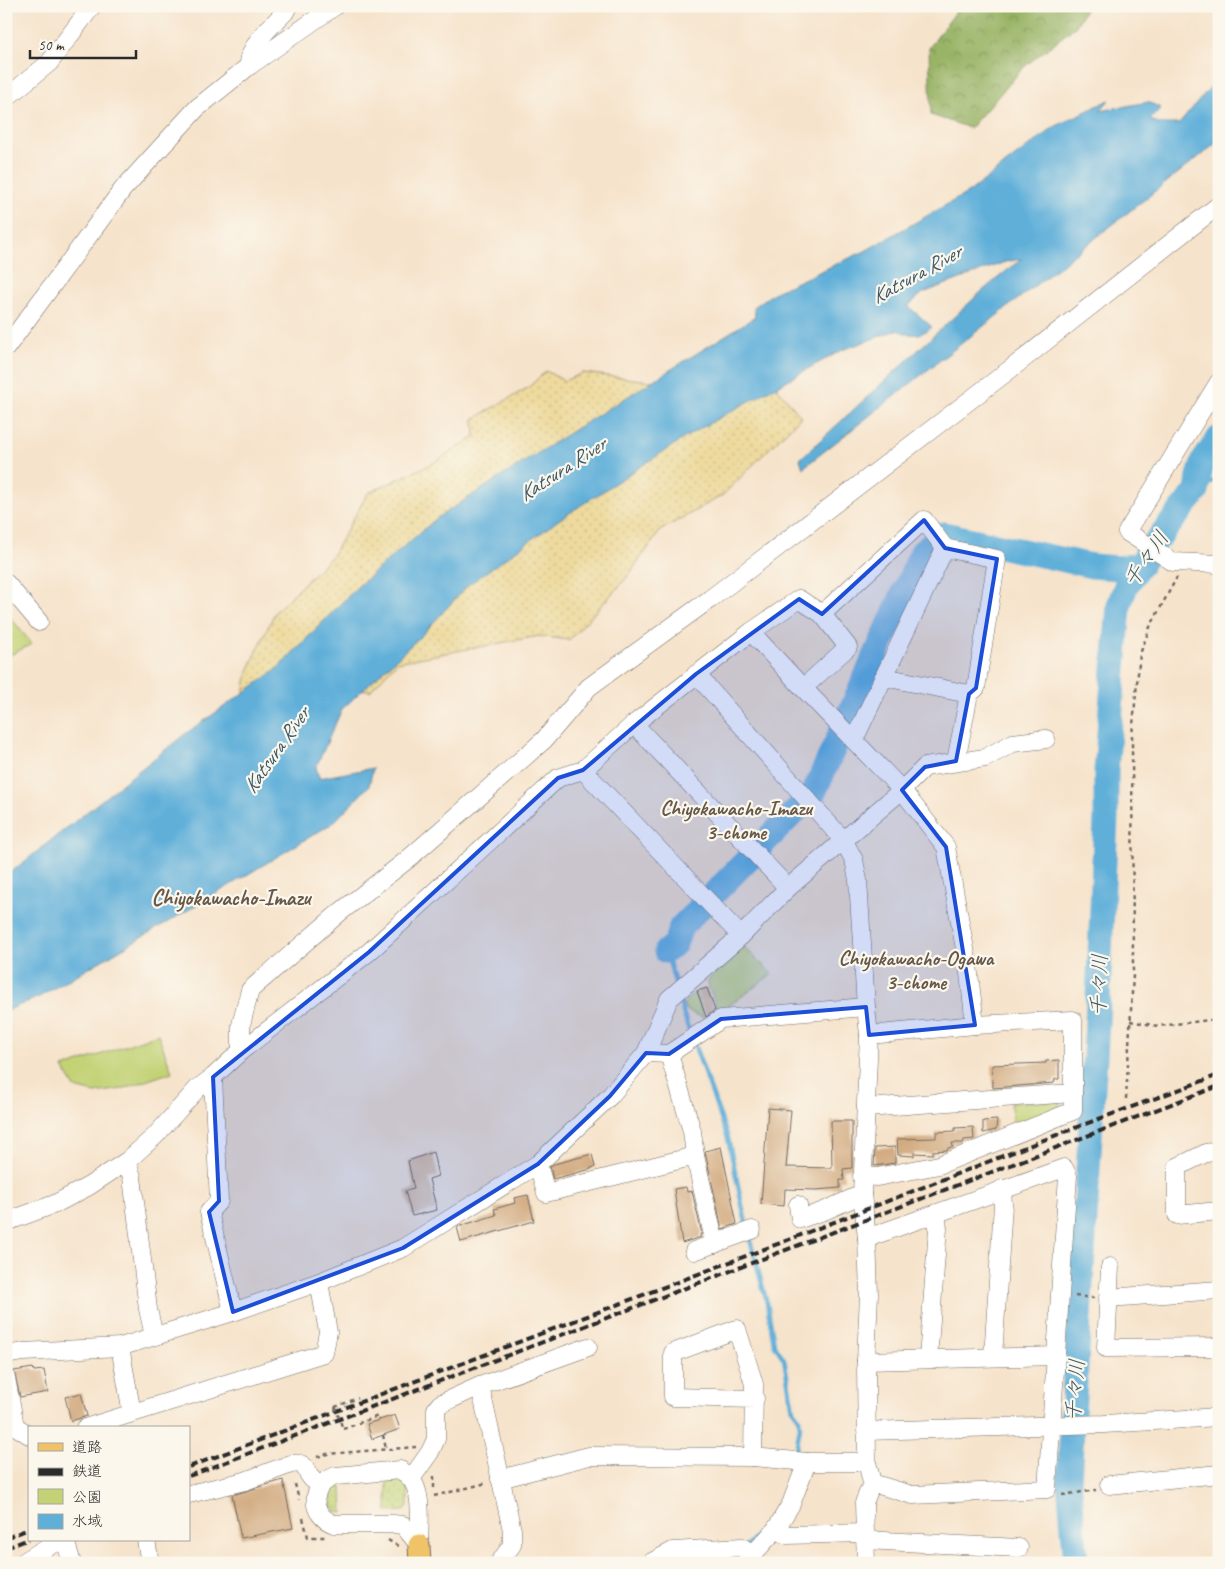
<svg xmlns="http://www.w3.org/2000/svg" width="1225" height="1569" font-family="Caveat,'Klee One',sans-serif">
	<defs>
		<pattern id="forest-crowns" width="20" height="18" patternUnits="userSpaceOnUse" patternTransform="scale(1.25)"><rect width="20" height="18" fill="#99b466"/><path d="M2 6a3 3 0 1 1 6 0M12 15a3 3 0 1 1 6 0" fill="none" stroke="#7d9354"/></pattern>
		<pattern id="sand-dots" width="8" height="8" patternUnits="userSpaceOnUse" patternTransform="scale(1.25)"><rect width="8" height="8" fill="#eeda9e"/><path d="M2 2h.1M6 6h.1" fill="none" stroke="#cb8" stroke-width="1.8" stroke-linecap="round"/></pattern>
		<pattern id="garden-dots" width="8" height="8" patternUnits="userSpaceOnUse" patternTransform="scale(1.25)"><rect width="8" height="8" fill="#c2d275"/><path d="M2 2h.1M6 6h.1" fill="none" stroke="#a7b465" stroke-width="1.8" stroke-linecap="round"/></pattern>
	</defs>
	<rect width="100%" height="100%" fill="#fbf7ec"/>
	<filter id="ink" filterUnits="userSpaceOnUse"><feTurbulence type="fractalNoise" baseFrequency=".02" numOctaves="2"/><feDisplacementMap in="SourceGraphic" scale="10" xChannelSelector="R" yChannelSelector="G"/><feConvolveMatrix kernelMatrix="1 2 1 2 8 2 1 2 1" color-interpolation-filters="sRGB"/></filter>
	<filter id="wash" filterUnits="userSpaceOnUse"><feTurbulence type="fractalNoise" baseFrequency=".0096" numOctaves="4" result="noise"/><feDisplacementMap in="SourceGraphic" scale="20" xChannelSelector="R" yChannelSelector="G"/><feGaussianBlur stdDeviation="1.12" result="paint"/><feColorMatrix in="noise" values="0 0 0 0 0 0 0 0 0 0 0 0 0 0 0 0 0 1.4 0 .05"/><feComposite in="paint" operator="in"/></filter>
	<g filter="url(#wash)">
		<rect width="100%" height="100%" fill="#f6e3cb"/>
		<polygon fill="url(#forest-crowns)" stroke="#627048" points="960,6 1087,6 1076,26 1024,67 970,128 931,115 929,48"/>
		<polygon fill="url(#sand-dots)" stroke="#8c8264" points="698,369 768,377 801,417 723,495 661,530 624,581 569,640 539,636 397,662 370,691 341,683 242,705 248,671 275,612 332,556 368,493 433,463 475,437 474,419 529,387 546,371 564,381 583,373 650,381"/>
		<g fill="#c2d275" stroke="#767e50">
			<polygon points="6,612 32,644 6,657"/>
			<polygon points="743,946 772,974 719,1013 707,981"/>
			<polygon points="695,992 704,1018 687,1011 683,1004"/>
			<polygon points="158,1034 172,1072 122,1089 95,1093 75,1088 63,1068"/>
			<polygon points="1059,1100 1060,1109 1012,1126 1011,1103"/>
		</g>
		<g fill="url(#garden-dots)" stroke="#767e50">
			<polygon points="404,1481 408,1486 408,1506 404,1511 387,1512 387,1482"/>
			<polygon points="336,1487 342,1487 343,1513 336,1512 331,1503 331,1494"/>
		</g>
		<path fill="#5fafd9" stroke="#456d82" d="M1219 77V141L803 468 800 459 981 292 1021 259 1005 262 923 293 908 306 932 327C919 337 912 336 897 330L842 350 692 433 560 519 468 585 421 636 342 709 316 767 319 778 373 768 369 786 333 823 197 905 39 997 6 1011V876L185 734 275 671 357 587 437 518 566 435 755 317 754 307 775 292 865 251 969 192 1054 127 1109 100 1100 111 1148 102 1161 108 1150 119 1158 124H1179Z"/>
		<g fill="none" stroke-linecap="round" stroke-linejoin="round">
			<g stroke="#5fafd9" stroke-width="4.5">
				<polyline points="1197,491 1219,478"/>
				<polyline points="666,951 676,986"/>
				<polyline points="678,996 690,1034"/>
				<polyline points="693,1041 728,1138 747,1228"/>
				<polyline points="749,1236 767,1303 774,1344 784,1359 793,1410 799,1418 800,1427 795,1456"/>
				<polyline points="746,1546 761,1531 786,1493 794,1464"/>
				<polyline points="626,1563 648,1560"/>
			</g>
			<g stroke="#5fafd9" stroke-width="25">
				<polyline points="666,951 675,944 681,927 814,792 922,552 944,534 1092,566 1119,568 1141,565"/>
				<polyline points="1076,1563 1069,1480 1097,1023 1106,817 1106,772 1119,605 1126,586 1156,541 1197,491 1199,476 1204,460 1219,438"/>
			</g>
		</g>
		<g id="blocks">
			<g fill="#d2aa80">
				<polygon points="707,988 715,1010 706,1017 697,991"/>
				<polygon points="1059,1060 1059,1079 1055,1079 1054,1083 993,1088 992,1065 1046,1063 1046,1061"/>
				<polygon points="768,1108 791,1110 786,1167 832,1168 831,1121 852,1121 852,1168 843,1169 844,1180 840,1180 840,1188 816,1190 785,1189 784,1206 761,1204"/>
				<polygon points="997,1120 996,1130 983,1133 983,1121"/>
				<polygon points="973,1127 974,1139 964,1140 963,1143 952,1143 953,1147 948,1148 947,1150 933,1151 933,1154 914,1153 914,1156 898,1155 897,1139 936,1138 936,1132 955,1131 955,1128"/>
				<polygon points="721,1147 737,1224 722,1229 705,1151"/>
				<polygon points="895,1147 895,1163 874,1166 875,1148"/>
				<polygon points="433,1152 438,1176 429,1179 437,1210 412,1216 405,1191 414,1189 408,1161"/>
				<polygon points="592,1154 595,1167 591,1168 591,1169 553,1179 550,1167 554,1164"/>
				<polygon points="686,1187 687,1192 692,1191 702,1234 700,1234 701,1237 682,1243 674,1189"/>
				<polygon points="528,1195 534,1221 461,1242 457,1227 496,1215 494,1209 515,1203 514,1198"/>
				<polygon points="33,1368 34,1371 44,1370 48,1392 20,1397 14,1371"/>
				<polygon points="81,1393 87,1416 71,1421 65,1397"/>
				<polygon points="395,1415 400,1429 372,1439 367,1424"/>
				<polygon points="283,1480 293,1528 241,1538 232,1495"/>
			</g>
		</g>
	</g>
	<g filter="url(#ink)">
		<use href="#blocks" fill-opacity="0" stroke="#726b63" stroke-width="1"/>
		<g fill="none" stroke-linecap="round" stroke-linejoin="round">
			<g stroke="#726b63" stroke-width="19">
				<g id="minor">
					<path d="M249 66C248 45 271 27 285 12L288 6"/>
					<polyline points="6,98 49,63 92,6"/>
					<polyline points="6,348 123,189 197,108 249,66 335,6"/>
					<polyline points="1219,382 1127,532 1173,562 1219,564"/>
					<polyline points="6,583 39,622"/>
					<polyline points="822,614 924,520 945,548 997,559 976,688 969,694 884,677"/>
					<polyline points="751,632 799,599 822,614 848,647 803,688"/>
					<polyline points="696,674 844,841 854,860 858,880 866,1007 869,1035 862,1194 867,1238 869,1294 866,1361 867,1462 872,1483 864,1503 866,1563"/>
					<polyline points="634,724 788,888"/>
					<polyline points="854,740 945,548"/>
					<polyline points="956,761 969,694"/>
					<polyline points="583,770 741,936"/>
					<polyline points="241,1051 241,1025 250,990 339,913 407,860 544,740 589,687 710,599 1008,371 1219,205"/>
					<polyline points="646,1053 669,1054 721,1019 866,1007"/>
					<polyline points="669,1054 692,1131 695,1156 715,1244"/>
					<polyline points="213,1077 219,1201 209,1212 233,1312"/>
					<polyline points="866,1108 1073,1093"/>
					<polyline points="1219,1151 1206,1153 1177,1167 1177,1215 1219,1211"/>
					<polyline points="127,1161 132,1177 148,1309 154,1336"/>
					<polyline points="538,1164 546,1193 695,1156"/>
					<polyline points="862,1176 877,1177 939,1165 1073,1111 1073,1020 975,1025 869,1035"/>
					<polyline points="798,1205 800,1219 824,1211 862,1194"/>
					<polyline points="6,1222 55,1204 89,1186 127,1161 155,1136 197,1089 213,1077 241,1051 369,952 558,778 583,770 634,724 751,632 803,688 902,790 946,847 968,965 975,1025"/>
					<polyline points="867,1238 1064,1168 1068,1176 1047,1489 912,1495 872,1483"/>
					<polyline points="694,1251 752,1230"/>
					<polyline points="1110,1267 1106,1348 1219,1347"/>
					<polyline points="1108,1298 1219,1290"/>
					<polyline points="120,1347 132,1413"/>
					<polyline points="6,1355 23,1352 120,1347 233,1312 319,1282 403,1248 538,1164 610,1096 646,1053 669,999 741,936 788,888 902,790 925,767 985,758 1013,743 1046,739"/>
					<polyline points="993,1357 1003,1205 1002,1189"/>
					<polyline points="928,1359 938,1228 936,1214"/>
					<polyline points="866,1361 1057,1356"/>
					<polyline points="6,1378 15,1426 29,1435"/>
					<polyline points="480,1386 512,1530 512,1545 499,1563"/>
					<polyline points="85,1428 324,1353 328,1332 319,1282"/>
					<polyline points="866,1431 1104,1424 1219,1417"/>
					<polyline points="753,1457 754,1384 737,1329 673,1353 673,1397 755,1399"/>
					<path d="M400 1470C426 1482 419 1521 419 1545L403 1525 393 1524H334C309 1515 309 1484 336 1476Z"/>
					<polyline points="411,1479 430,1452 436,1439 436,1409 440,1404 480,1386 588,1347"/>
					<polyline points="500,1479 589,1456 753,1457 807,1462 867,1462"/>
					<polyline points="1109,1485 1219,1474"/>
					<path d="M189 1494 245 1481 291 1464C309 1461 303 1471 313 1480 315 1482 318 1483 320 1484"/>
					<polyline points="776,1529 787,1535 865,1533"/>
					<polyline points="65,1540 72,1563"/>
					<polyline points="146,1540 150,1563"/>
					<polyline points="865,1540 1019,1548"/>
					<polyline points="22,1563 51,1545 64,1540"/>
					<polyline points="650,1563 673,1551 742,1547 753,1554"/>
					<polyline points="745,1563 776,1529 791,1504 807,1462"/>
				</g>
			</g>
			<g stroke="#726b63" stroke-width="23">
				<polyline id="major" points="419,1545 420,1563"/>
			</g>
			<g stroke="#726b63" stroke-width="2.5" stroke-dasharray="4 4" stroke-linecap="butt">
				<polyline points="1130,1021 1158,1026 1219,1019"/>
				<polyline points="1126,1099 1133,975 1132,736 1136,693 1140,654 1150,627 1177,577"/>
				<polyline points="1075,1296 1094,1298"/>
				<polyline points="335,1407 358,1398"/>
				<polyline points="343,1429 378,1416 379,1420"/>
				<polyline points="383,1435 386,1449"/>
				<polyline points="317,1457 327,1454 416,1447"/>
				<polyline points="434,1476 434,1490"/>
				<polyline points="295,1484 299,1500"/>
				<polyline points="1062,1495 1096,1490"/>
				<polyline points="434,1496 487,1483"/>
				<polyline points="303,1518 308,1537 325,1537"/>
				<polyline points="388,1540 398,1546"/>
			</g>
			<use href="#minor" stroke="#fff" stroke-width="18"/>
			<use href="#major" stroke="#f0c369" stroke-width="21"/>
			<g stroke="#2b2b2b" stroke-width="4" stroke-dasharray="8 4" stroke-linecap="butt">
				<polyline points="189,1467 788,1240 1077,1127 1219,1075"/>
				<polyline points="189,1476 1219,1086"/>
				<polyline points="6,1538 29,1529"/>
				<polyline points="6,1548 29,1539"/>
			</g>
			<polyline stroke="#726b63" stroke-width="2.5" stroke-dasharray="4 4" stroke-linecap="butt" points="335,1407 343,1429"/>
		</g>
	</g>
	<path fill="#1d4ed8" fill-opacity="0.2" stroke="#1d4ed8" stroke-width="4" stroke-linejoin="round" d="M924 520 945 548 997 559 976 688 969 694 956 761 925 767 902 790 946 847 975 1025 869 1035 866 1007 721 1019 669 1054 646 1053 610 1096 538 1164 403 1248 233 1312 209 1212 219 1201 213 1077 369 952 558 778 583 770 696 674 799 599 822 614Z"/>
	<g text-anchor="middle" stroke-width="4.5" stroke-linejoin="round" paint-order="stroke">
		<g font-size="21" font-style="italic" fill="#3d5968" stroke="#fbf7ec">
			<text transform="translate(916 274) rotate(-29)" y="7">Katsura River</text>
			<text transform="translate(562 469) rotate(-33)" y="7">Katsura River</text>
			<text transform="translate(1146 559) rotate(-56)" y="7">千々川</text>
			<text transform="translate(276 750) rotate(-55)" y="7">Katsura River</text>
			<text transform="translate(1099 985) rotate(-88)" y="7">千々川</text>
			<text transform="translate(1075 1390) rotate(-86)" y="7">千々川</text>
		</g>
		<g font-size="21" font-weight="bold" fill="#655749" stroke="#fbf7ec">
			<text x="736" y="815">Chiyokawacho-Imazu<tspan x="736" dy="24">3-chome</tspan></text>
			<text x="916" y="965">Chiyokawacho-Ogawa<tspan x="916" dy="24">3-chome</tspan></text>
		</g>
		<g font-size="22" font-weight="bold" fill="#655749" stroke="#fbf7ec">
			<text x="231" y="905">Chiyokawacho-Imazu</text>
		</g>
	</g>
	<rect width="1225" height="1569" fill="none" stroke="#fbf7ec" stroke-width="25"/>
	<rect x="28" y="1426" width="162" height="115" fill="#fbf7ec" stroke="#a8a59f"/>
	<rect x="38" y="1443" width="25" height="8" fill="#f0c369" stroke="#a8a59f"/>
	<text x="72" y="1452" font-size="15" fill="#2b2b2b">道路</text>
	<rect x="38" y="1468" width="25" height="8" fill="#2b2b2b" stroke="#a8a59f"/>
	<text x="72" y="1476" font-size="15" fill="#2b2b2b">鉄道</text>
	<rect x="38" y="1489" width="25" height="15" fill="#c2d275" stroke="#a8a59f"/>
	<text x="72" y="1502" font-size="15" fill="#2b2b2b">公園</text>
	<rect x="38" y="1514" width="25" height="15" fill="#5fafd9" stroke="#a8a59f"/>
	<text x="72" y="1526" font-size="15" fill="#2b2b2b">水域</text>
	<path d="M30 50v8h106v-8" fill="none" stroke="#2b2b2b" stroke-width="2.5"/>
	<text x="38" y="50" font-size="15" fill="#2b2b2b" stroke="#fbf7ec" stroke-width="4" paint-order="stroke">50 m</text>
</svg>
